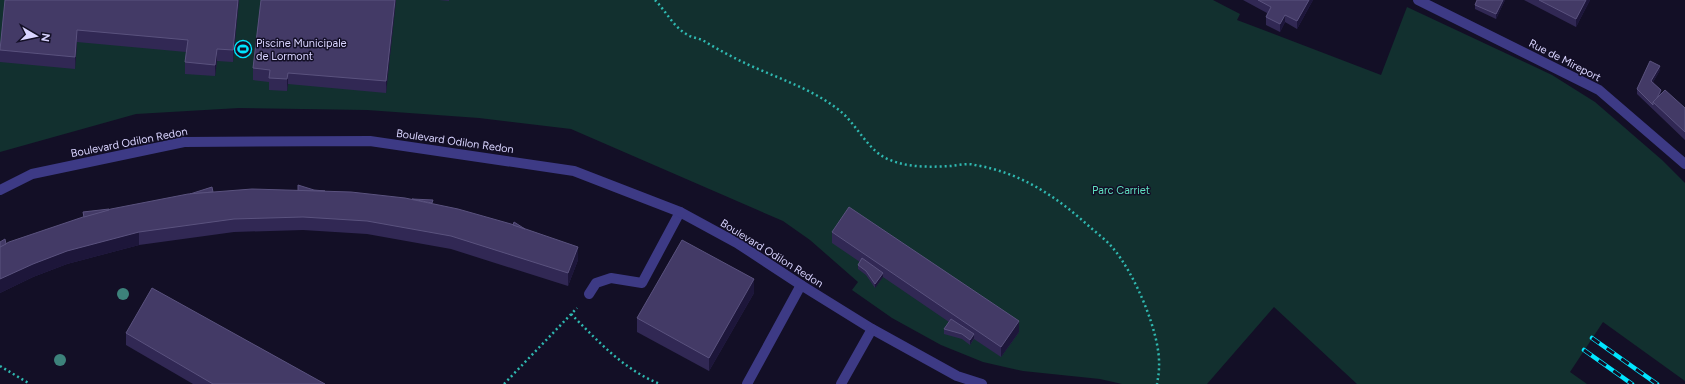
<svg xmlns="http://www.w3.org/2000/svg" width="1685" height="384" font-family="Figtree,sans-serif">
	<rect width="100%" height="100%" fill="#130f26"/>
	<polygon fill="#12302f" points="0,0 1213,0 1240,14 1237,20 1381,75 1407,7 1552,75 1595,102 1662,160 1685,183 1685,381 1603,322 1570,372 1587,384 1357,384 1274,307 1207,384 1122,384 1100,379 1023,371 983,362 941,345 892,318 852,290 858,282 810,240 783,221 571,129 479,118 367,110 239,108 136,114 0,152"/>
	<g fill="none" stroke-linecap="round" stroke-linejoin="round">
		<g stroke="#2fb8b0" stroke-width="2.5" stroke-dasharray="2 3" stroke-linecap="butt">
			<path d="M655 0C666 11 674 28 688 35 693 38 699 38 704 41 719 50 734 58 749 65 780 79 812 89 839 110 857 124 868 152 890 160 910 168 931 167 951 166 959 165 968 163 975 165 1022 173 1057 197 1091 228 1098 234 1106 240 1112 247 1134 272 1161 334 1159 367 1159 373 1158 378 1157 384"/>
			<path d="M571 314C598 341 624 370 660 384"/>
			<polyline points="0,366 30,384"/>
			<polyline points="504,384 577,308"/>
		</g>
		<g stroke="#3d3a85" stroke-width="10">
			<polyline points="589,294 596,283 611,278 642,283 680,212"/>
			<polyline points="747,384 801,285"/>
		</g>
		<g stroke="#3d3a85" stroke-width="10">
			<polyline points="1418,0 1599,90 1685,164"/>
			<polyline points="0,190 32,174 184,142 370,141 574,171 680,212 737,243 801,285 872,329 957,376 982,384"/>
			<polyline points="841,384 872,329"/>
		</g>
		<g stroke="#00e5ff" stroke-width="4.5">
			<g id="rail">
				<polyline points="1592,338 1657,384"/>
				<polyline points="1584,350 1632,384"/>
			</g>
		</g>
		<use href="#rail" stroke="#130f26" stroke-width="3" stroke-dasharray="9" stroke-linecap="butt"/>
	</g>
	<g fill="#3d827b">
		<circle cx="123" cy="294" r="6"/>
		<circle cx="60" cy="360" r="6"/>
	</g>
	<g fill="#312854">
		<polygon points="5,0 239,0 233,62 217,61 215,76 185,74 185,62 186,52 77,42 75,69 0,62 0,50"/>
		<polygon points="261,0 396,0 386,93 288,84 287,91 269,90 269,82 253,80 253,68"/>
		<polygon points="439,0 449,0 449,1"/>
		<polygon points="1243,0 1313,0 1297,29 1285,22 1280,32 1266,25 1266,17 1267,13"/>
		<polygon points="1477,0 1505,0 1496,19 1475,9 1475,5"/>
		<polygon points="1524,0 1590,0 1576,27"/>
		<polygon points="1660,70 1653,82 1661,94 1685,108 1685,140 1637,94 1637,89"/>
		<polygon points="314,190 433,204 525,229 578,260 568,286 451,249 367,234 303,230 234,232 139,245 67,264 33,277 0,293 0,242 6,244 83,217 83,212 109,210 213,192"/>
		<polygon points="832,232 1019,332 1001,357 974,339 970,345 962,339 944,334 944,329 949,322 883,277 875,288 866,275 858,269 858,265 860,262 832,243"/>
		<polygon points="754,293 709,371 637,332 637,318"/>
		<polygon points="126,333 325,384 193,384 126,345"/>
	</g>
	<g fill="#1d163a">
		<polygon points="238,0 239,0 233,62 233,50"/>
		<polygon points="395,0 396,0 386,93 386,81"/>
		<polygon points="1309,0 1313,0 1297,29 1297,21"/>
		<polygon points="1503,0 1505,0 1496,19 1496,14"/>
		<polygon points="1586,0 1590,0 1576,27 1576,19"/>
		<polygon points="1285,15 1285,22 1280,32 1280,24"/>
		<polygon points="77,30 77,42 75,69 75,57"/>
		<polygon points="217,49 217,61 215,76 215,65"/>
		<polygon points="1660,66 1660,70 1651,85 1651,81"/>
		<polygon points="288,73 288,84 287,91 287,79"/>
		<polygon points="1661,90 1661,94 1654,103"/>
		<polygon points="139,232 139,245 67,264 33,277 0,293 0,279 33,264 67,251"/>
		<polygon points="578,247 578,260 568,286 568,273"/>
		<polygon points="883,273 883,277 875,288 875,284"/>
		<polygon points="754,279 754,293 709,371 709,358"/>
		<polygon points="1019,321 1019,332 1001,357 1001,347"/>
		<polygon points="974,334 974,338 970,345 970,340"/>
	</g>
	<g fill="#433a66" stroke="#5a527e">
		<polygon points="5,0 238,0 233,50 217,49 215,65 185,62 188,40 77,30 75,57 0,50"/>
		<polygon points="261,0 395,0 386,81 288,73 287,79 269,78 270,70 253,68"/>
		<polygon points="1258,0 1309,0 1297,21 1285,15 1280,24 1266,17 1271,7"/>
		<polygon points="1477,0 1503,0 1496,14 1475,5"/>
		<polygon points="1539,0 1586,0 1576,19"/>
		<polygon points="1650,61 1660,66 1651,81 1661,90 1657,98 1653,102 1653,105 1637,89"/>
		<polygon points="1665,90 1685,108 1685,132 1653,102"/>
		<polygon points="298,185 314,190 325,191 298,191"/>
		<polygon points="212,187 213,192 190,194"/>
		<polygon points="252,189 351,192 405,198 458,209 511,224 578,247 568,273 451,236 367,221 303,217 234,219 139,232 67,251 33,264 0,279 0,247 9,242 86,216 111,209 188,194"/>
		<polygon points="412,199 433,200 432,203"/>
		<polygon points="849,207 1019,321 1001,347 832,232"/>
		<polygon points="109,209 109,210 84,217 83,212"/>
		<polygon points="514,222 525,229 513,225"/>
		<polygon points="5,239 6,244 0,247 0,242"/>
		<polygon points="682,240 754,279 709,358 637,318"/>
		<polygon points="862,258 883,273 875,284 866,271 858,265"/>
		<polygon points="152,288 325,384 213,384 126,333"/>
		<polygon points="951,319 974,334 970,340 962,334 944,329"/>
	</g>
	<defs>
		<g id="stadium-ring" transform="scale(0.9)"><circle r="9.5" fill="#130f26" stroke="#00e5ff" stroke-width="1.5"/><path d="M0-5a6.5 5 0 1 0 0 10a6.5 5 0 1 0 0-10ZM-3.5-1.8h7v3.6h-7Z" fill="#00e5ff"/></g>
	</defs>
	<g fill-rule="evenodd">
		<use href="#stadium-ring" x="243" y="49"/>
	</g>
	<g text-anchor="middle" stroke-width="3" stroke-linejoin="round" paint-order="stroke">
		<g font-size="11" fill="#d9d4ff" stroke="#130f26" text-anchor="start">
			<text x="256" y="47">Piscine Municipale<tspan x="256" dy="13">de Lormont</tspan></text>
		</g>
		<g font-size="11" fill="#d9d4ff" stroke="#130f26">
			<text transform="translate(1565 60) rotate(27)" y="4">Rue de Mireport</text>
			<text transform="translate(455 141) rotate(8)" y="4">Boulevard Odilon Redon</text>
			<text transform="translate(129 142) rotate(-11)" y="4">Boulevard Odilon Redon</text>
			<text transform="translate(772 253) rotate(32)" y="4">Boulevard Odilon Redon</text>
		</g>
		<g font-size="11" fill="#5fe0c0" stroke="#130f26">
			<text x="1121" y="194">Parc Carriet</text>
		</g>
	</g>
	<g transform="translate(36 36) rotate(99)" stroke="#130f26" stroke-width="3" paint-order="stroke">
	<path d="M0-3L7 15L0 10L-7 15Z" fill="#d9d4ff"/>
	<text y="-6" font-size="11" font-weight="bold" text-anchor="middle" fill="#d9d4ff">N</text>
	</g>
</svg>
